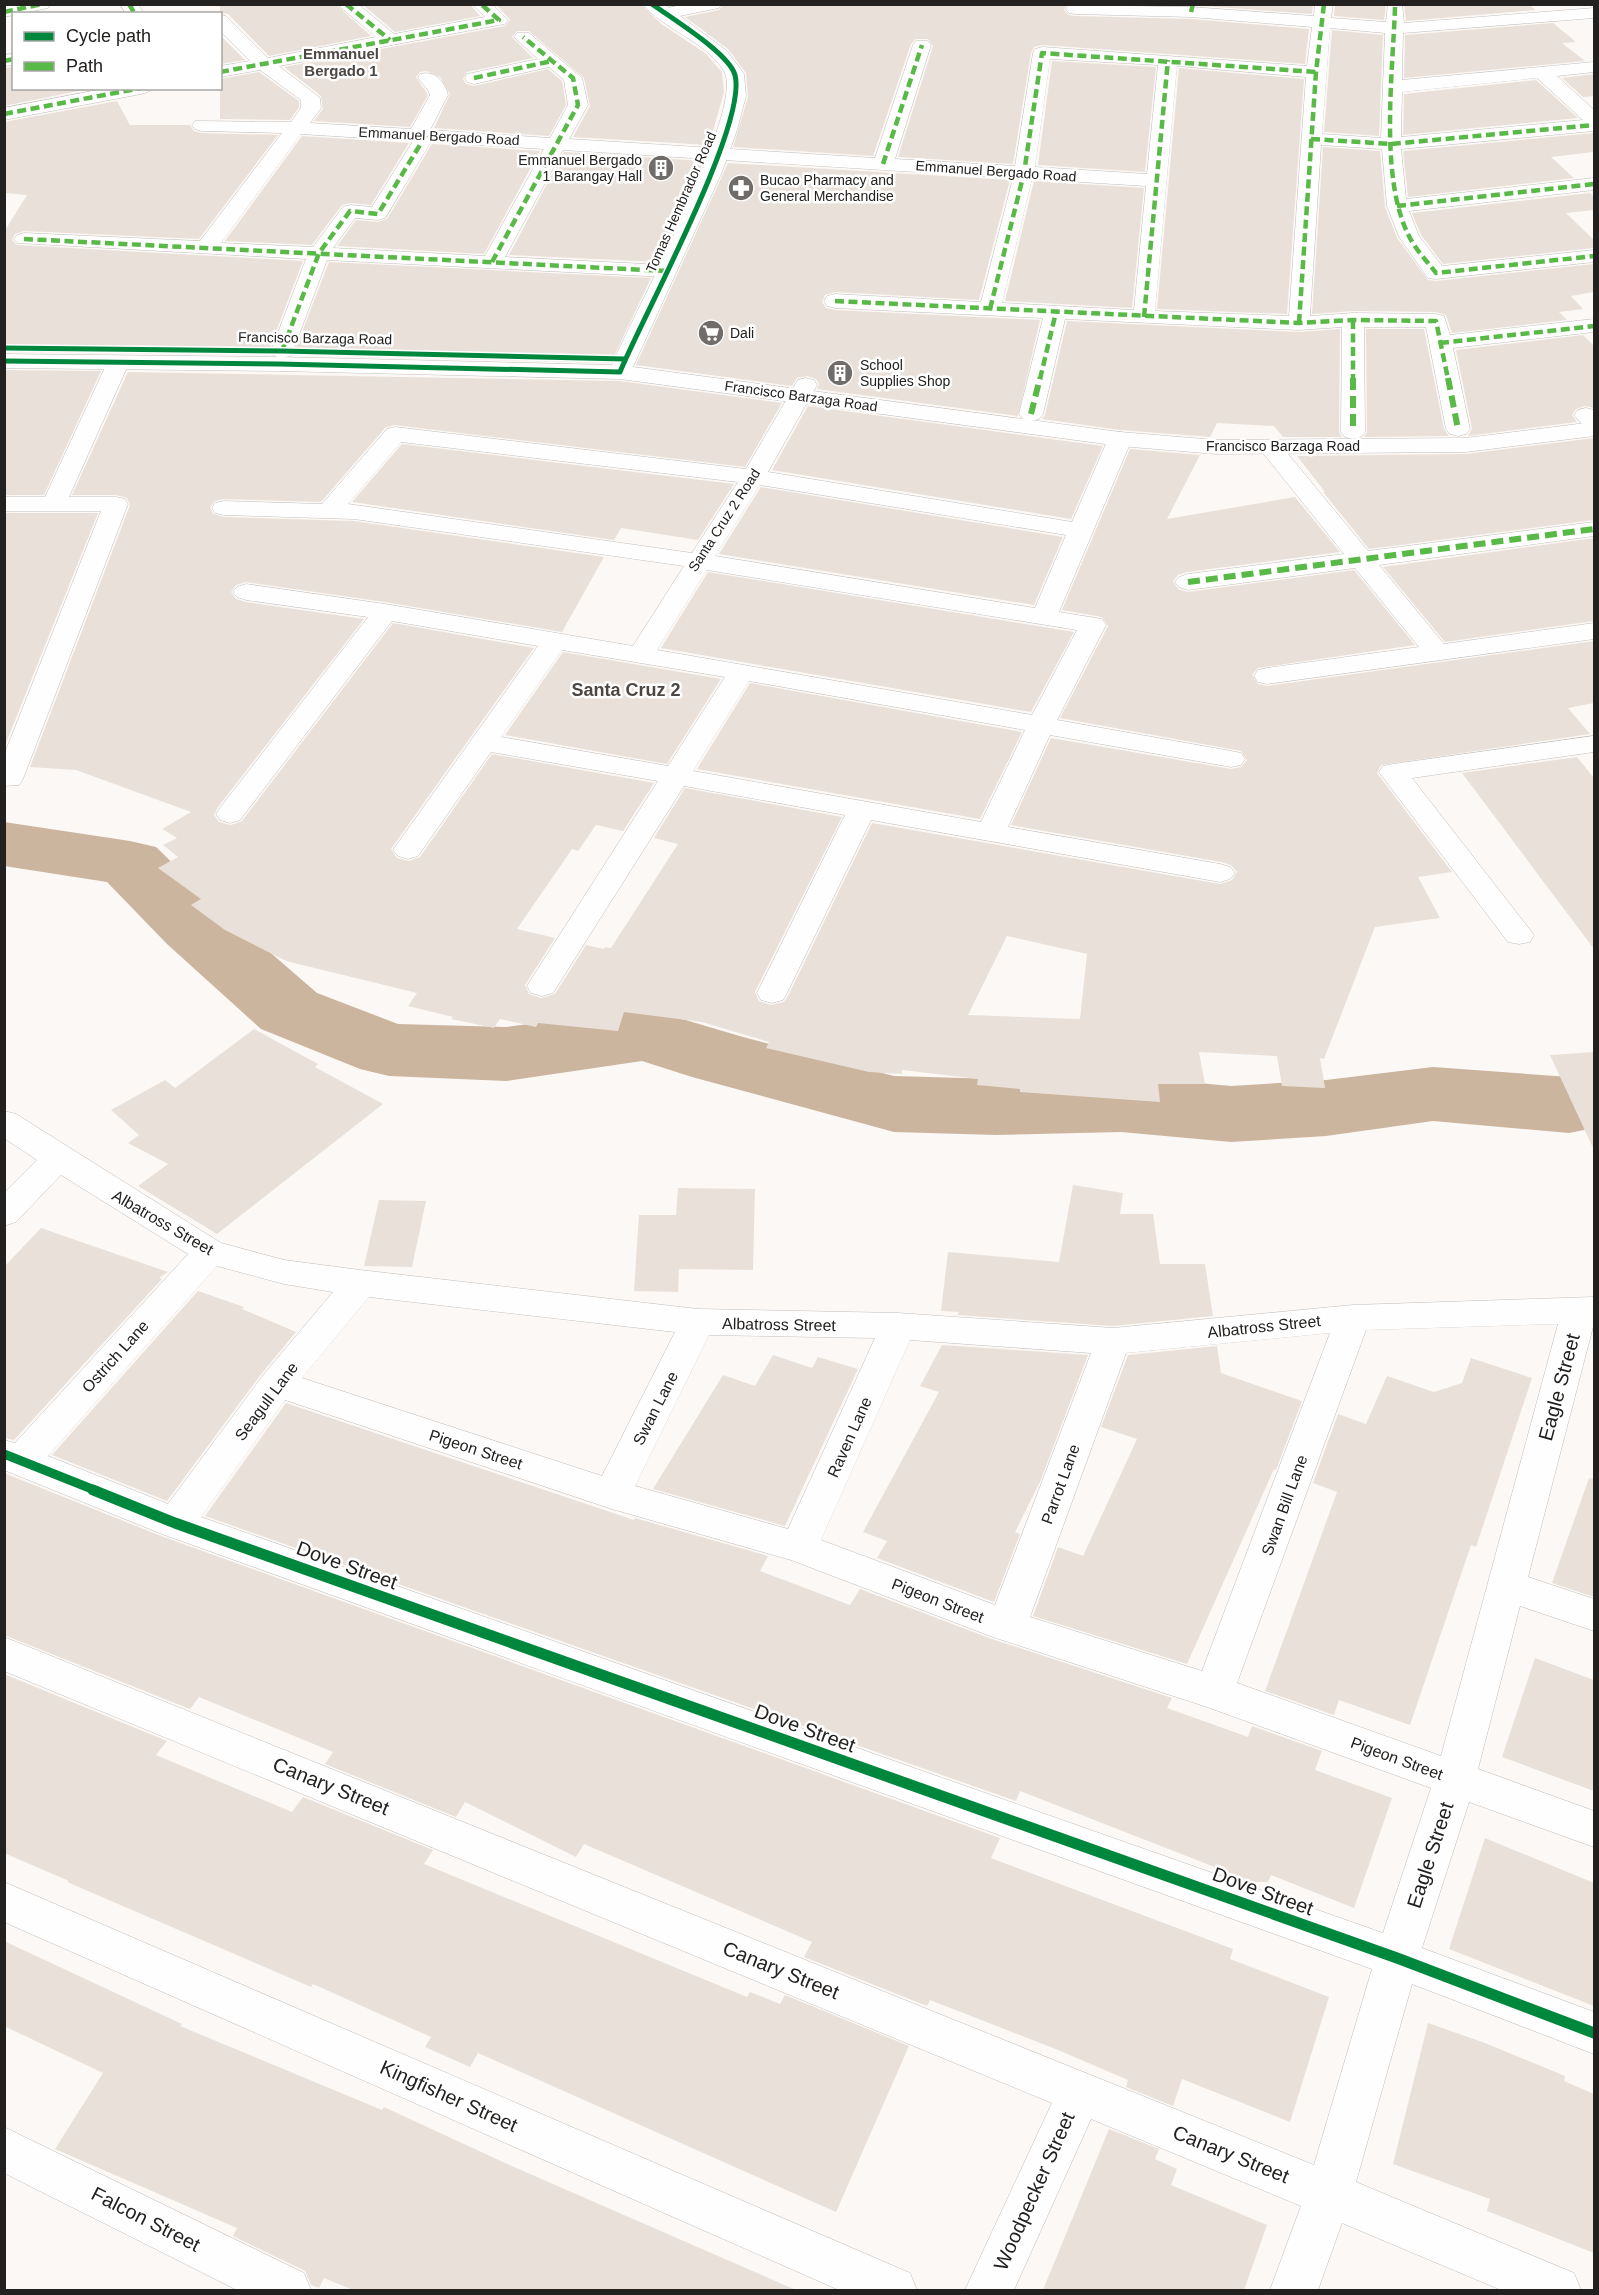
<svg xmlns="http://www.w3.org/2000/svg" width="1599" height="2295" font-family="Arial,sans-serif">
	<rect width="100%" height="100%" fill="#fcf8f5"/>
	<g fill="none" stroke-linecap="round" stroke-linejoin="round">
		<polygon fill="#ccb59e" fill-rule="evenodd" points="4,822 130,841 156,847 221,910 317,993 398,1024 506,1027 645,1008 743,1037 894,1076 997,1079 1121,1076 1231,1086 1326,1080 1433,1067 1569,1077 1594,1073 1594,1128 1569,1133 1433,1121 1326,1136 1231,1142 1121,1132 997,1135 894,1132 692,1077 642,1061 506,1081 389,1076 360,1069 261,1029 167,944 107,882 4,866"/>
	</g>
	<g fill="#e9e1d9" fill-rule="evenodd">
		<polygon points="220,4 335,4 371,36 269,56 228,14 220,13"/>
		<polygon points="362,4 470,4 480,16 395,32"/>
		<polygon points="496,4 641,4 660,23 705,53 722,72 724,92 709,145 573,137 590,106 584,78 529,31 517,31 512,37 533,58 467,72 463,79 466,84 474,86 548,69 562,81 566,105 549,136 434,128 450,94 440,77 426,71 420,72 416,77 428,95 410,127 314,121 323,109 321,96 284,67 505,26 510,20"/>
		<polygon points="724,4 1067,4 1064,10 1069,15 1075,16 1191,19 1309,29 1305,64 1042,45 1034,47 1031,53 1013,164 898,157 933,46 928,39 916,39 911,44 873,156 733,147 748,97 746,73 728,49 685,17 719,10"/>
		<polygon points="1176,4 1313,4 1312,14"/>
		<polygon points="1335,4 1386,4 1384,20 1334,16"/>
		<polygon points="1404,4 1528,4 1536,10 1406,21"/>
		<polygon points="1553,23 1576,42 1562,43 1585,61 1404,78 1405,35"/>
		<polygon points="1332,30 1383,35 1379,136 1324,132"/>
		<polygon points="220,35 245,60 220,64"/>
		<polygon points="1052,61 1156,67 1145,172 1038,165"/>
		<polygon points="14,67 14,88 93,88 4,106 4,68"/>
		<polygon points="1179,68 1304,79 1287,314 1157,309"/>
		<polygon points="259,72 299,101 299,107 290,120 220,119 220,79"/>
		<polygon points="1594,74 1594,96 1583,97 1562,78"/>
		<polygon points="1536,80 1578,118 1403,135 1404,94"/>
		<polygon points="117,101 130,125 190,125 194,131 202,133 278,135 199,239 24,231 15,234 12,240 17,245 303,261 269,350 271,355 4,352 4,232 27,195 4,193 4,122"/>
		<polygon points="1594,133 1594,152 1551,157 1574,178 1408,197 1403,151"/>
		<polygon points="302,136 409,143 371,205 350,203 342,205 312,245 225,241"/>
		<polygon points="432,144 540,151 484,254 337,246 356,220 378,222 387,219"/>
		<polygon points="1323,147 1380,151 1385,207 1397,238 1428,280 1436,281 1594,264 1594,292 1571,296 1583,309 1559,312 1567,320 1452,333 1446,315 1436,312 1353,311 1312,314"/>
		<polygon points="564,152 704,161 659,262 509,255"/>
		<polygon points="728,163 1010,180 979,300 835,292 825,295 822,302 826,308 835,310 1040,320 1018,416 817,389 819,384 816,379 807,376 797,378 792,386 636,365"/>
		<polygon points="1034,181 1144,188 1132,308 1005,301"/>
		<polygon points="1590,193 1594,197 1594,210 1566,213 1594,240 1594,248 1443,264 1421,235 1412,213"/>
		<polygon points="329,262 651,278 611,363 293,355"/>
		<polygon points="1067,321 1299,332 1340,329 1339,432 1342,437 1283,437 1274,426 1217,423 1210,437 1120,430 1042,419 1045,415"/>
		<polygon points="1366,329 1424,329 1444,429 1449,436 1364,437 1367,432"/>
		<polygon points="1583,335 1594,346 1594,408 1585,406 1576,409 1572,415 1577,422 1468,436 1472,429 1456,350"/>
		<polygon points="4,370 101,371 44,495 4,495"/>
		<path d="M128 372 620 381 782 403 745 467 394 425 385 428 321 502 224 499 215 501 210 507 213 514 224 517 354 521 604 557 562 632 385 602 246 582 236 585 231 592 236 599 246 602 364 619 218 807 214 815 219 822 231 825 242 821 393 623 534 648 391 849 397 858 409 861 420 857 492 754 654 783 623 831 596 825 578 851 572 849 517 929 555 938 525 985 529 994 541 998 555 994 586 945 604 949 605 947 611 948 678 844 654 838 685 788 842 817 755 992 759 1001 771 1005 784 1002 789 994 872 823 1220 884 1232 880 1237 872 1231 865 1221 862 1011 825 1051 738 1231 769 1241 767 1247 760 1241 751 1060 718 1108 626 1102 617 1062 610 1130 449 1200 455 1167 519 1295 497 1340 552 1187 572 1178 575 1173 581 1178 589 1188 592 1354 570 1415 645 1258 668 1252 675 1258 684 1267 686 1594 641V703L1568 708 1590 734 1381 765 1377 773 1452 872 1418 877 1440 918 1375 927 1324 1059 1320 1058 1325 1088 1282 1086 1277 1056 1199 1052 1205 1084H1158L1160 1102 1020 1092V1089L977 1085 978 1079 902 1070V1074L869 1072 766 1048 769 1042 702 1022 624 1012 618 1031 538 1023 536 1027 500 1019 494 1028 451 1019 453 1017 408 1006 417 993 286 961 225 930 191 905 201 899 158 868 178 857 163 845 177 838 162 829 191 812 76 770 30 767 130 505 127 498 116 495H72ZM1007 936 1087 954 1080 1019 968 1015Z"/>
		<polygon points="808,406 1103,446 1071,519 772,470"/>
		<polygon points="1594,438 1594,520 1369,549 1323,492 1325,492 1297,456 1466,454"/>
		<polygon points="402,444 734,484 698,540 621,528 614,540 352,502"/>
		<polygon points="761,487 1063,537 1034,605 719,554"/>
		<polygon points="4,513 98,513 4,748"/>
		<polygon points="1594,538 1594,621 1445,642 1383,567"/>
		<polygon points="708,572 1074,632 1031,712 661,648"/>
		<polygon points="563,652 721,679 667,764 505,735"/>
		<polygon points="750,683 1022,732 980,819 697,769"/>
		<polygon points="1577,757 1594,778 1594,949 1462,773"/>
		<polygon points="254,1029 318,1064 315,1067 383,1104 217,1234 138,1186 168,1164 128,1143 139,1135 111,1110 165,1080 175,1088"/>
		<polygon points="1594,1052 1594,1150 1550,1055"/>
		<polygon points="1073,1185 1123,1193 1120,1214 1153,1214 1160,1264 1205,1264 1213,1316 1113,1326 957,1315 959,1312 941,1311 948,1252 1059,1262"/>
		<polygon points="678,1188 755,1189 753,1270 679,1269 678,1292 634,1291 639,1215 676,1215"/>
		<polygon points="379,1200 426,1201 412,1267 364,1266"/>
		<polygon points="41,1228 168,1272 159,1278 162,1279 14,1440 4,1438 4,1267"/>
		<polygon points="198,1291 244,1307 242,1309 296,1332 262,1373 167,1501 52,1455"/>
		<polygon points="942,1345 1088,1355 1040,1482 1015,1532 1020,1534 994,1602 877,1558 887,1541 863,1532 939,1392 920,1386"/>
		<polygon points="1217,1346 1221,1373 1302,1401 1276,1470 1274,1469 1187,1664 1033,1616 1058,1547 1083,1556 1137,1439 1101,1427 1128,1355"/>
		<polygon points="773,1355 812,1368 818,1357 858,1369 785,1526 653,1489 723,1375 755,1386"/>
		<polygon points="1471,1358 1532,1378 1476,1547 1471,1545 1410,1725 1339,1700 1334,1715 1265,1691 1337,1492 1313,1483 1338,1414 1366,1424 1387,1376 1434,1392 1462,1383"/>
		<polygon points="286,1403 634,1520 635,1518 768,1556 760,1571 850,1605 860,1589 992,1639 1172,1698 1167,1708 1248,1737 1252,1726 1322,1751 1315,1770 1392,1798 1354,1908 1271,1875 1268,1882 1253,1882 1020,1791 1016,1801 205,1516"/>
		<polygon points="4,1473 161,1536 1000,1838 991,1858 1233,1949 1230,1959 1329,1997 1290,2122 1182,2079 1173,2106 1126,2087 1128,2080 1058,2050 930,2000 927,2006 804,1957 812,1942 584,1844 576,1857 465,1802 456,1817 325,1764 333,1752 199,1697 190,1709 4,1635"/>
		<polygon points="1589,1478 1594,1479 1594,1597 1552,1583"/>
		<polygon points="1535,1658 1594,1680 1594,1791 1502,1757"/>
		<polygon points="4,1674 167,1741 156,1755 292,1812 303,1797 433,1850 424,1864 747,1997 750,1992 780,2004 785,1995 909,2046 836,2212 478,2053 470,2067 425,2047 431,2037 313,1984 311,1987 67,1882 69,1881 4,1853"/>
		<polygon points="1485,1838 1594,1883 1594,2006 1449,1949"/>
		<polygon points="4,1941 182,2024 180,2026 382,2110 384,2107 514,2167 796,2290 353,2290 324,2278 319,2288 311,2285 305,2271 233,2236 237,2228 55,2149 103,2073 4,2026"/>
		<polygon points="1428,2023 1485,2043 1565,2076 1564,2081 1594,2094 1594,2253 1487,2211 1490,2199 1393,2164"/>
		<polygon points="1109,2129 1159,2149 1155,2159 1177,2169 1171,2185 1267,2225 1244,2290 1043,2290"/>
	</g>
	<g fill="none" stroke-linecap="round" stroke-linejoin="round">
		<g stroke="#c0bebb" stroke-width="1">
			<g id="street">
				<polygon points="14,4 51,4 48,8 4,17 4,7"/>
				<polygon points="120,4 138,4 144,14 126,14"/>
				<path d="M337 4H358L394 34 485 17 472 4H492L508 20 505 24 499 25 279 66 320 98 321 108 310 123 411 129 430 95 428 90 418 78 420 74C435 70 445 82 448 95L430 130 550 138 568 105 564 80 549 67 474 84 467 82 465 78 467 74 538 59 514 37 517 33H529L582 78 588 105 569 139 875 158 913 45 916 41H928L931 45 895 159 1015 166 1033 53 1035 49 1042 47 1307 66 1312 27 1191 17 1075 14 1069 13 1066 9 1069 5 1191 7 1314 16 1315 4H1333L1331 18 1386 22 1388 4H1402L1404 23 1594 8V18L1403 33 1402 80 1594 62V72L1557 76 1594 110V131L1401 149 1406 199 1594 178V190L1409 211 1419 236 1442 266 1594 250V262L1436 279 1428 278 1399 237 1387 206 1382 149 1321 145 1310 316 1353 313 1436 314 1444 316 1450 335 1594 319V332L1453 348 1470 429 1466 434 1458 436 1450 434 1446 429 1426 327H1364L1365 432 1361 437 1353 439 1345 437 1341 432 1342 327 1299 330 1065 319 1043 414 1039 419 1031 421 1023 419 1019 414 1043 318 835 308 827 306 824 301 827 296 835 294 981 302 1013 178 563 150 505 257 666 265 674 266 677 271 674 276 666 277 327 260 293 351 290 356 282 358 274 356 271 351 306 259 17 243 14 239 17 235 24 233 200 241 282 133 202 131 195 129 192 125 195 121 291 122 301 108V100L260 70 220 77V66L250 61 220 31V15L226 16 268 58 376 37ZM1330 28 1385 33 1381 138 1322 134ZM1050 59 1158 65 1147 174 1035 167ZM1177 66 1306 77 1289 316 1155 311ZM1537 78 1583 120 1401 137 1402 92ZM301 134 413 141 372 207 350 205 343 207 313 247 221 243ZM431 142 544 149 485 256 333 248 355 218 378 220 385 218ZM1032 179 1146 186 1134 310 1002 303Z"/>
				<polygon points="685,4 722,4 719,8 665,19 659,18 656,14 659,10"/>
				<polygon points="14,54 14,65 4,66 4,55"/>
				<polygon points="108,88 150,88 148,92 141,94 4,120 4,108"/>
				<polygon points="118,356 126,358 129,363 69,497 116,497 125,499 128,504 23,779 19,785 4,786 4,755 101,511 4,511 4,497 45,497 107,363 110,358"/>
				<path d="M806 378 814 380 817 385 768 472 1072 522 1108 439 1112 434 1120 432 1128 434 1132 439 1059 612 1102 619 1106 625 1057 720 1231 751 1241 753 1245 759 1241 765 1231 767 1050 735 1008 827 1220 864 1230 867 1235 873 1230 879 1220 882 871 820 787 993 783 1000 772 1003 761 1000 757 993 845 815 684 786 553 993 542 996 531 993 527 986 658 781 491 752 418 856 408 859 398 856 393 850 538 646 392 621 240 820 230 823 220 820 216 814 220 808 368 617 246 600 237 597 233 592 237 587 246 584 385 604 633 646 684 566 354 519 224 515 215 513 212 508 215 503 224 501 322 504 387 429 395 427 746 469 795 385 798 380ZM401 442 738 482 692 553 348 504ZM760 485 1066 535 1035 608 715 556ZM707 570 1077 630 1032 715 657 650ZM562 650 725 677 668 766 501 737ZM749 681 1025 730 981 822 693 771Z"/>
				<polygon points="1586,408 1594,410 1594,431 1586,429 1574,415 1578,410"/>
				<polygon points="1271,441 1279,443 1368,551 1594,522 1594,536 1379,565 1444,644 1594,623 1594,639 1267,684 1258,682 1254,676 1258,670 1267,668 1419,647 1355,568 1188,590 1179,587 1175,582 1179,577 1188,574 1344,554 1259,448 1263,443"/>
				<polygon points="1594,736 1594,752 1412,778 1534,935 1530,942 1519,944 1508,942 1379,772 1383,766 1393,764"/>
				<path d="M4 1111 16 1114 221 1243 284 1260 360 1270 698 1309 898 1313 1113 1328 1353 1305 1594 1297V1323L1528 1577 1594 1599V1631L1520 1606 1478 1769 1594 1811V1847L1469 1802 1422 1948 1594 2012V2054L1412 1984 1356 2182 1574 2273 1581 2290H1501L1342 2223 1318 2290H1270L1301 2206 1091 2119 1014 2290H965L1052 2103 4 1671V1637L1314 2165 1372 1969 162 1534 4 1470V1440L15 1443 188 1254 61 1175 16 1222 4 1226V1193L37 1160 4 1138ZM217 1266 284 1284 333 1292 264 1374 168 1504 48 1456ZM369 1297 675 1332 602 1476 302 1378ZM1558 1324 1441 1756 1237 1683 1366 1330ZM1330 1333 1202 1671 1030 1617 1126 1353ZM709 1335 875 1338 788 1529 635 1486ZM910 1340 1091 1353 995 1605 821 1540ZM285 1400 612 1509 791 1560 993 1637 1207 1707 1431 1788 1383 1933 201 1517Z"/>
				<polygon points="4,1882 910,2273 917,2290 839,2290 4,1922"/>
				<polygon points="4,2127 304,2273 311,2290 237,2290 4,2173"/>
			</g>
		</g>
		<g stroke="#c0bebb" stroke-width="1">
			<path id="secondary" d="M643 4H664L727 51 744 74 746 96 737 130 722 172 633 367 1120 432 1216 440 1466 438 1594 422V436L1466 452 1216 454 1120 446 620 379 279 371 4 368V354L279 357 612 365C631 318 746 109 724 71 706 41 662 29 643 4Z"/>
		</g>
		<use href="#street" fill="#fffefe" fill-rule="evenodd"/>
		<use href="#secondary" fill="#fffefe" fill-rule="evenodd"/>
		<g stroke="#58b947" stroke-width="4.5" stroke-dasharray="9 4.5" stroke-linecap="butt">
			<polyline points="129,4 135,14"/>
			<polyline points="346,4 390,40"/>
			<path d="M1395 7C1393 72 1379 178 1409 236 1415 249 1427 261 1436 273L1594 256"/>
			<polyline points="4,12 42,4"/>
			<polyline points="1191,12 1193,4"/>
			<polyline points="4,61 14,59"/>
			<polyline points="220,72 499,20 481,4"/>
			<polyline points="474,78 552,61"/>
			<polyline points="4,114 141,88"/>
			<polyline points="1311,139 1391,144 1594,125"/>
			<polyline points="883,164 922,45"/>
			<polyline points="1397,206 1594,184"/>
			<polyline points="24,239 666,271"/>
			<polyline points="492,262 578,105 573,78 523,37"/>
			<polyline points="835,301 1299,323 1353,320 1436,321 1448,379"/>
			<polyline points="990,309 1024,173 1042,53 1316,72"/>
			<polyline points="1144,317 1168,60"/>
			<polyline points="1353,320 1353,379"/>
			<polyline points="1299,323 1316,72 1324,4"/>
			<polyline points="1440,343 1594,326"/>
			<polyline points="282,351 319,253 350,211 378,214 426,135"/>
			<polyline points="1040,379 1056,312"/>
		</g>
		<g stroke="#58b947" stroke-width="6" stroke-dasharray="12 6" stroke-linecap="butt">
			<polyline points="1353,378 1353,432"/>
			<polyline points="1448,378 1458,429"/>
			<polyline points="1031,414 1040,378"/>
			<polyline points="1188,582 1594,529"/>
		</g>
		<g stroke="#fff" stroke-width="8">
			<g id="cycleway-far2">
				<polyline points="4,348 282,351 625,359"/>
				<path d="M4 361 279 364 620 372C643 316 748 124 735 75 729 53 671 18 652 4"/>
			</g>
		</g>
		<g stroke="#fff" stroke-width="13">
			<polyline id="cycleway-far1" points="4,1454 97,1491"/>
		</g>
		<g stroke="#fff" stroke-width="15">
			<polyline id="cycleway" points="93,1490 175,1523 1397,1958 1594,2033"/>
		</g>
		<use href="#cycleway-far2" stroke="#00873e" stroke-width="5"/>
		<use href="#cycleway-far1" stroke="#00873e" stroke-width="9"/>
		<use href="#cycleway" stroke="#00873e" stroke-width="11"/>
	</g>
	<defs>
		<g id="building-disc" transform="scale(1.35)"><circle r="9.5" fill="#6f6c6a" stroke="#fff"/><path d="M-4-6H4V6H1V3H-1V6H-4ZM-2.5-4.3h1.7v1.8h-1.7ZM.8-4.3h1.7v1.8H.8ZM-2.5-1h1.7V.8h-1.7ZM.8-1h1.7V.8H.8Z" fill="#fff"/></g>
		<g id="pharmacy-disc" transform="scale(1.35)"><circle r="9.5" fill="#6f6c6a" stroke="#fff"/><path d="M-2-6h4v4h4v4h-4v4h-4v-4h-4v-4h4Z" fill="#fff"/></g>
		<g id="supermarket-disc" transform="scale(1.35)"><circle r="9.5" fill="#6f6c6a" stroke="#fff"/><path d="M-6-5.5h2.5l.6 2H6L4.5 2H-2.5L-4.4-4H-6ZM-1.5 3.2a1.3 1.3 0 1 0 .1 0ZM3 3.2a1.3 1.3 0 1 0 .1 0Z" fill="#fff"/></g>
	</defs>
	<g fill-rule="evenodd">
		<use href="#building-disc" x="661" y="168"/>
		<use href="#pharmacy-disc" x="741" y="188"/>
		<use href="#supermarket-disc" x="711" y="333"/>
		<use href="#building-disc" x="840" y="373"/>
	</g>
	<g text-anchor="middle" stroke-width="5" stroke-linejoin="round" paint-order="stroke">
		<g font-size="14" fill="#23211f" stroke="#fff">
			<text transform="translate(439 136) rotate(3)" y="5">Emmanuel Bergado Road</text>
			<text transform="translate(996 171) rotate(4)" y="5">Emmanuel Bergado Road</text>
			<text transform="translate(681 202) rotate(-66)" y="5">Tomas Hembrador Road</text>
			<text transform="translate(315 338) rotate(1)" y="5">Francisco Barzaga Road</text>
			<text transform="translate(801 396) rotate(8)" y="5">Francisco Barzaga Road</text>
			<text x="1283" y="451">Francisco Barzaga Road</text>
			<text transform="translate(724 520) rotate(-57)" y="5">Santa Cruz 2 Road</text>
		</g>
		<g font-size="14" fill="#23211f" stroke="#fff" text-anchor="start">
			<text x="642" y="165" text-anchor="end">Emmanuel Bergado<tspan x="642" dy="16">1 Barangay Hall</tspan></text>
			<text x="760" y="185">Bucao Pharmacy and<tspan x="760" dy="16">General Merchandise</tspan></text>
			<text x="730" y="338">Dali</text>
			<text x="860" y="370">School<tspan x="860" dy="16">Supplies Shop</tspan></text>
		</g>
		<g font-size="15" font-weight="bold" fill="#4c4742" stroke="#fff">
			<text x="341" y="59">Emmanuel<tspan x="341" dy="17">Bergado 1</tspan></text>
		</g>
		<g font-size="16" fill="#23211f" stroke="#fff">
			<text transform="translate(163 1222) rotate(30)" y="6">Albatross Street</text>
			<text transform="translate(779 1324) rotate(1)" y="6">Albatross Street</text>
			<text transform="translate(1264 1326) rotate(-6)" y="6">Albatross Street</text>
			<text transform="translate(115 1356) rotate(-48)" y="6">Ostrich Lane</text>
			<text transform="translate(266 1401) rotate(-53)" y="6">Seagull Lane</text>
			<text transform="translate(655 1408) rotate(-63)" y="6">Swan Lane</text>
			<text transform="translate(849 1437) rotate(-66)" y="6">Raven Lane</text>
			<text transform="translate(476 1449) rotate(18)" y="6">Pigeon Street</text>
			<text transform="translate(1060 1484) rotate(-70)" y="6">Parrot Lane</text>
			<text transform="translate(1284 1505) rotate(-70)" y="6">Swan Bill Lane</text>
			<text transform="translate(938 1600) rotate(21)" y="6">Pigeon Street</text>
			<text transform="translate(1397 1758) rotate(20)" y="6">Pigeon Street</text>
		</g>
		<g font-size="18" font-weight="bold" fill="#4c4742" stroke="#fff">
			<text x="626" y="696">Santa Cruz 2</text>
		</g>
		<g font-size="20" fill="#23211f" stroke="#fff">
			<text transform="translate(1559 1387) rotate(-75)" y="7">Eagle Street</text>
			<text transform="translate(347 1565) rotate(20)" y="7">Dove Street</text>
			<text transform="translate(805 1728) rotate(20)" y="7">Dove Street</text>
			<text transform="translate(331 1786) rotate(22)" y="7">Canary Street</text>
			<text transform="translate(1430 1855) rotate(-72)" y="7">Eagle Street</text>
			<text transform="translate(1263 1891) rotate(20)" y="7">Dove Street</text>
			<text transform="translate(781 1970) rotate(22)" y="7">Canary Street</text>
			<text transform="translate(449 2096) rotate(24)" y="7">Kingfisher Street</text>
			<text transform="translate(1231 2154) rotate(22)" y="7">Canary Street</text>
			<text transform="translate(1034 2191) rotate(-66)" y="7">Woodpecker Street</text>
			<text transform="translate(146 2219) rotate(27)" y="7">Falcon Street</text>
		</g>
	</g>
	<rect width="1599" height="2295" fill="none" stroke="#23211f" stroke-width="12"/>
	<rect x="12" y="12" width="210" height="78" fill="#ffffff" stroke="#a7a6a5" stroke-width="1.5"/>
	<rect x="24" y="32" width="30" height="9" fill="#00873e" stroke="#a7a6a5" stroke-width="1.5"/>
	<text x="66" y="42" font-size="18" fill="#23211f">Cycle path</text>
	<rect x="24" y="62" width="30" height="9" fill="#58b947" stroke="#a7a6a5" stroke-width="1.5"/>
	<text x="66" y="72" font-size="18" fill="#23211f">Path</text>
</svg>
